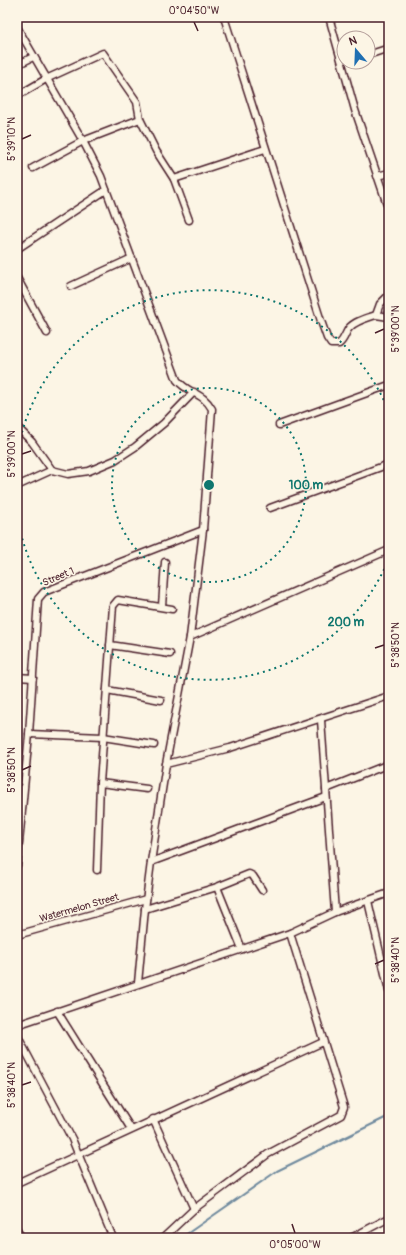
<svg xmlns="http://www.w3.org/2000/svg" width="406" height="1255" font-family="Pangolin,sans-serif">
	<rect width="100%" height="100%" fill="#fcf5e5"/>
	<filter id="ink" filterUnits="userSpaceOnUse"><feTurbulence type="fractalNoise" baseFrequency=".025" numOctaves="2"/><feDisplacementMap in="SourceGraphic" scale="8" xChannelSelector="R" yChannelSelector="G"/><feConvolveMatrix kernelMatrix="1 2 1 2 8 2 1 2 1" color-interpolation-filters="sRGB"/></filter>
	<g filter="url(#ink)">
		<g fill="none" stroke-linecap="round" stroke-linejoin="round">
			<polyline stroke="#6f8a9e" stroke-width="2" points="181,1238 277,1171 389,1116"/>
			<g stroke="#4a1f2b" stroke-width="9">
				<g id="street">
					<path d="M224 17 321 321 327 338 331 344H339C345 339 345 333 349 328 355 321 367 318 376 315L380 304 389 295"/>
					<polyline points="329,17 355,110 389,210"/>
					<path d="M17 27 83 141 101 176 177 380C188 394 203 392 212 409L203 530 190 637 166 764 151 862 145 909 138 983"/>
					<polyline points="368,55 389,48"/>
					<polyline points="17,65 33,57"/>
					<polyline points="17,96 46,79 103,53 137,102 140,119 156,151 174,179 189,220"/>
					<polyline points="33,168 83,141 140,119"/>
					<polyline points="377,176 389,173"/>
					<polyline points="174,179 265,149"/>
					<polyline points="17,249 106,190"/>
					<polyline points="17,278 47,333"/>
					<polyline points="71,286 132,258"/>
					<polyline points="376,315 389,317"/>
					<polyline points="279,425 389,385"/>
					<polyline points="17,427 32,442 52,470"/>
					<polyline points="17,486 52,470 68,474 89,471 115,460 135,447 164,423 194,392"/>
					<polyline points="270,508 389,464"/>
					<polyline points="162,606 165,562"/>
					<polyline points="190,637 389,550"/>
					<polyline points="110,645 170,654"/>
					<polyline points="17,677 33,678"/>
					<polyline points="107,690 161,700"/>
					<polyline points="321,720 335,912"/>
					<polyline points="29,734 103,737 154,745"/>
					<polyline points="166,764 230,748 389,696"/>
					<polyline points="100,783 147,789"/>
					<polyline points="326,789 389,764"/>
					<polyline points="151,862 326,797"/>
					<polyline points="17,865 29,734 38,599 44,592 203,530"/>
					<polyline points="97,870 100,783 113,606 118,600 172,609"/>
					<polyline points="368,901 389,991"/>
					<polyline points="145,909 217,887"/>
					<polyline points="17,935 146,899"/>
					<polyline points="242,949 217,887 249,874 253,876 262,890"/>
					<polyline points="57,1011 131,1129"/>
					<polyline points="17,1025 290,933 335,912 389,893"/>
					<polyline points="17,1035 72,1139 113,1238"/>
					<polyline points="153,1119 194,1209"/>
					<polyline points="17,1183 323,1042"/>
					<polyline points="17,1229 21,1238"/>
					<polyline points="163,1238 194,1209 268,1154 341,1115 344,1107 290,933"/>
					<polyline points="351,1238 389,1218"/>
				</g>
			</g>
			<use href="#street" stroke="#fcf5e5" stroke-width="6"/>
		</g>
	</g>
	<path fill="none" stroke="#4a1f2b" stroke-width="1.5" d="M194 22 198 31M22 139 31 135M375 333 384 329M22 454 31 451M375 648 384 645M22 770 31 766M375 964 384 960M22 1085 31 1082M292 1224 295 1233"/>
	<g fill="none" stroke="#0f766e" stroke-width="2" stroke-dasharray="2 4">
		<circle cx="209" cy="485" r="97"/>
		<path d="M389 558A194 194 0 0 1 17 514M17 456A194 194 0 0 1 389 412"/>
	</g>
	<g text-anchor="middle" stroke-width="3" stroke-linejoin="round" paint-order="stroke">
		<g font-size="10" fill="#4a1f2b" stroke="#fcf5e5">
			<text transform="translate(58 576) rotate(-23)" y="4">Street 1</text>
			<text transform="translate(79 907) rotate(-16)" y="4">Watermelon Street</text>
		</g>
	</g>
	<circle cx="209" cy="485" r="6" fill="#0f766e" stroke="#fcf5e5" stroke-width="2"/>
	<g font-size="12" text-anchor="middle" font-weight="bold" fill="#0f766e" stroke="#fcf5e5" stroke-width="3" stroke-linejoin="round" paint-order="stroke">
		<text x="306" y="489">100 m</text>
		<text x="346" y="626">200 m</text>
	</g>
	<rect width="406" height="1255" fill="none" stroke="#fcf5e5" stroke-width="44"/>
	<g transform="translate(356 50) rotate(341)"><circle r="19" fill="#fcf5e5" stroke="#b59f9b"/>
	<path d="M0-3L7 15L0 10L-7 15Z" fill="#1f6fb2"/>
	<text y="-6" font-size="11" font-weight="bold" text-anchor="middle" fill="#4a1f2b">N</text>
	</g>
	<rect x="22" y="22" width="362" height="1211" fill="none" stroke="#4a1f2b" stroke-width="1.5"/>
	<g font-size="10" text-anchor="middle" fill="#4a1f2b">
		<text x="194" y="14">0°04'50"W</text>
		<text transform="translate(11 139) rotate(-90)" y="4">5°39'10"N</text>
		<text transform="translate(395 329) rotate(-90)" y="4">5°39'00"N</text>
		<text transform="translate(11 454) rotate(-90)" y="4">5°39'00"N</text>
		<text transform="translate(395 645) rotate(-90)" y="4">5°38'50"N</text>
		<text transform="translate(11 770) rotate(-90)" y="4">5°38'50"N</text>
		<text transform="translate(395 960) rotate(-90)" y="4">5°38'40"N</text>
		<text transform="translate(11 1085) rotate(-90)" y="4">5°38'40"N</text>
		<text x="295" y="1248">0°05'00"W</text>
	</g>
</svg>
